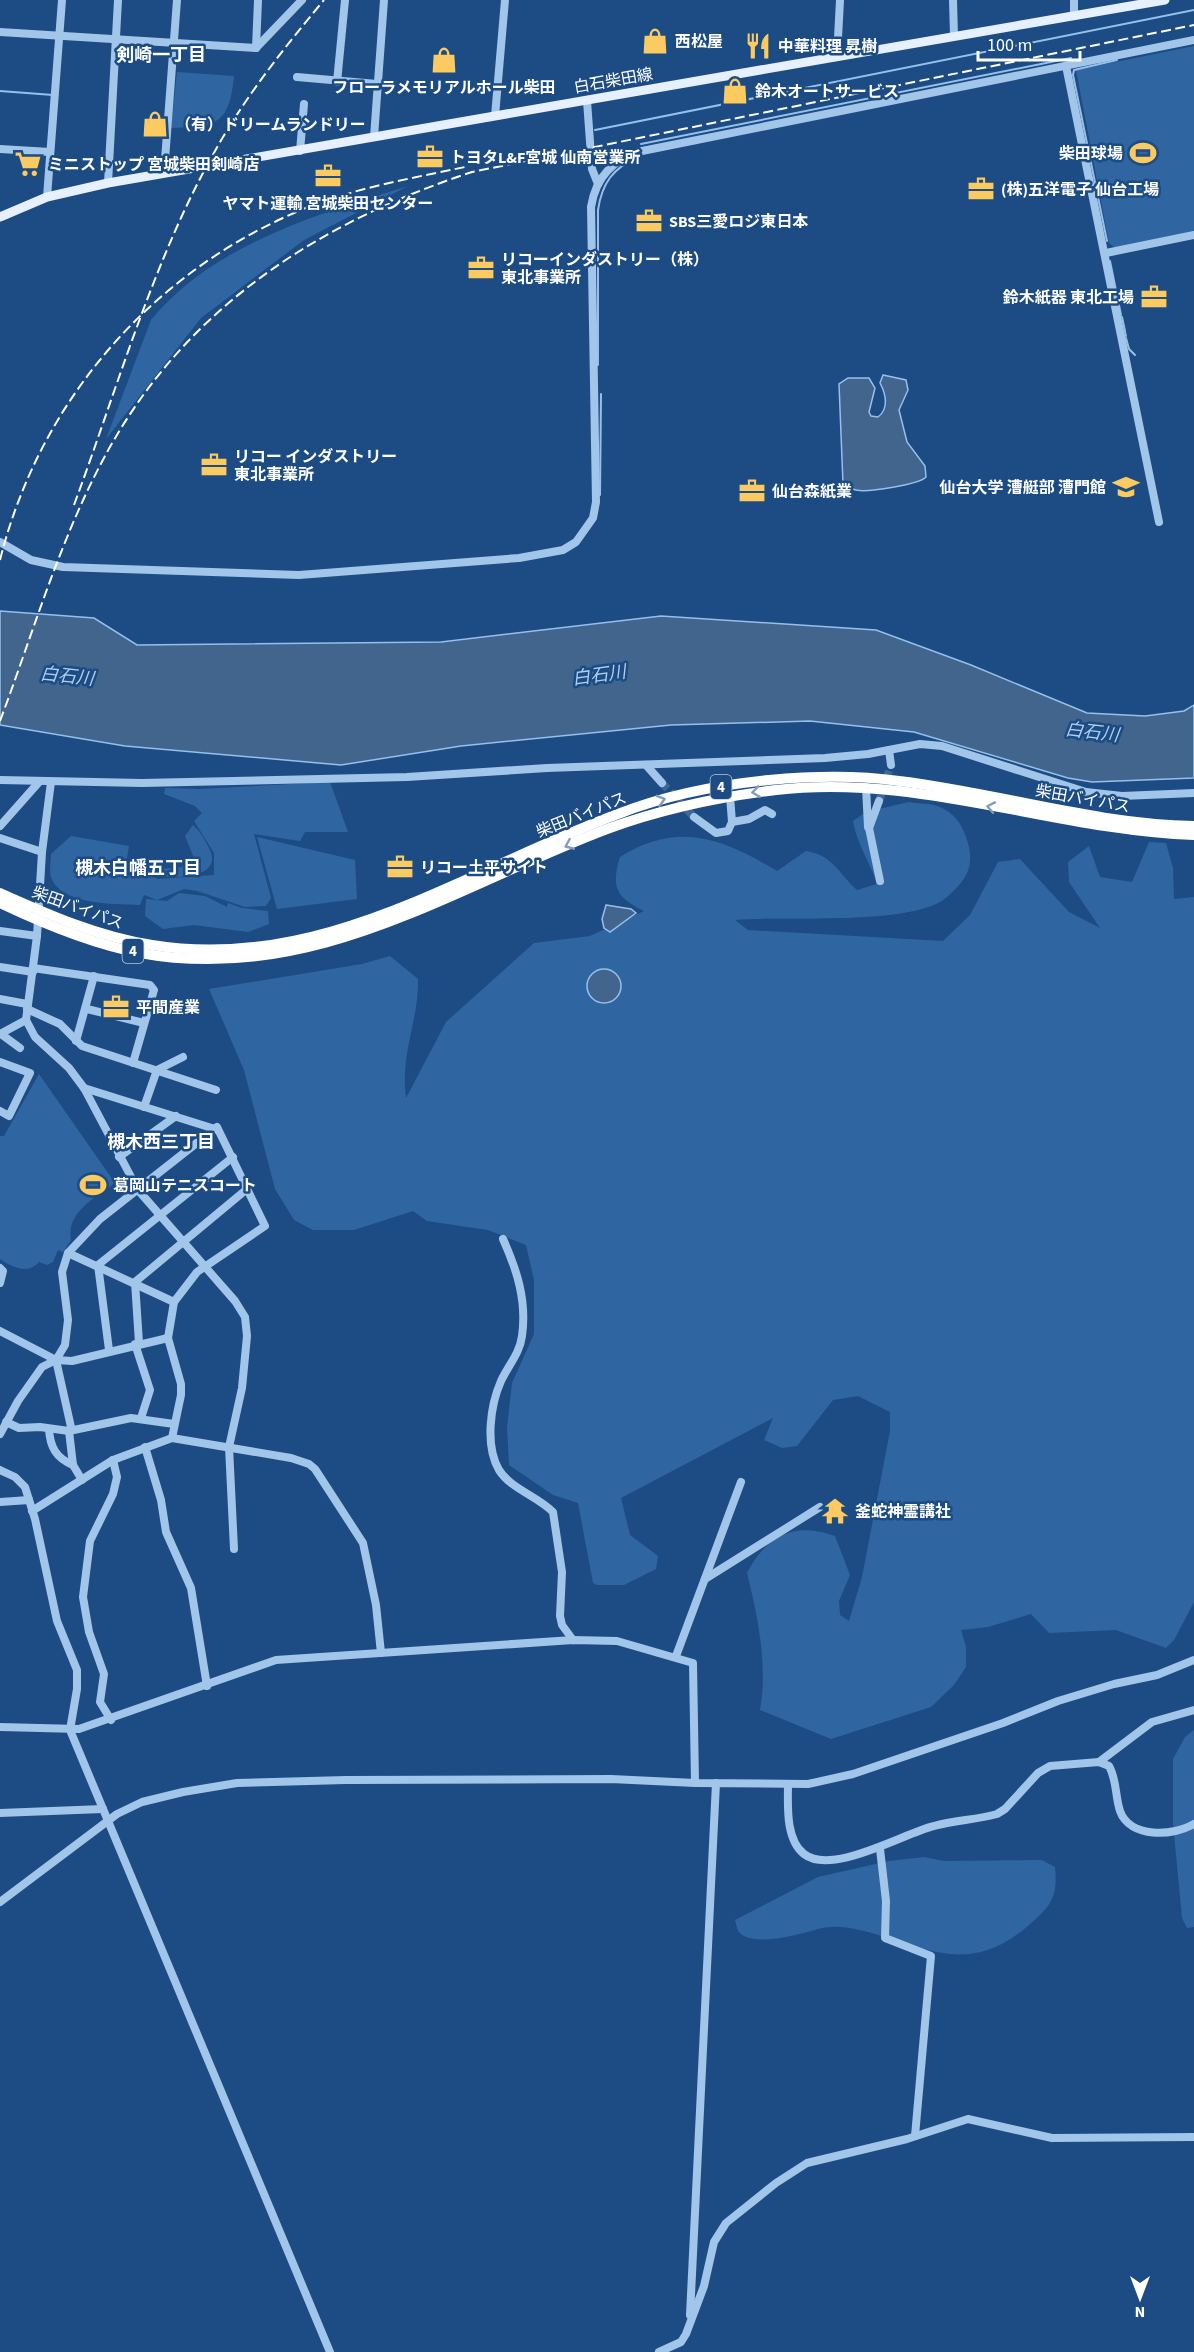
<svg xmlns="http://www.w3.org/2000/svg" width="1194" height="2352" font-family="'Source Sans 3','Noto Sans JP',sans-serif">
	<rect width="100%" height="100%" fill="#1c4c83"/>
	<g fill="#2f66a2">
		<polygon points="1194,46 1194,232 1115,248 1109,243 1076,70"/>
		<path d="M177 72 234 76C229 126 216 126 171 128Z"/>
		<path d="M408 186 304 240 201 318 106 439 151 320C213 244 319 214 408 186Z"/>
		<path d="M330 782 348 832H305L300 841 254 834 271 898 266 906 245 907 197 891 184 889 157 900 144 895 140 905C115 904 60 905 51 877 49 870 51 861 51 854L71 836 129 846 124 875 136 876 128 874 127 871C149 866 170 872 192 864L194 858 185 836 193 825C200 831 205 840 209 848 226 881 168 878 151 876L158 879 214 875V853L194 821 202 813 195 806 164 794 165 788 200 789Z"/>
		<path d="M909 802C918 804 932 803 940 807 955 814 961 823 966 837 976 864 968 879 947 897 913 927 782 915 735 920L748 930 943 941 970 915 998 862 1020 859 1069 912 1100 928 1069 882 1068 862 1089 846 1100 877 1132 882 1149 842 1166 843 1173 868 1174 899 1194 897V1602L1174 1640 1166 1648 1116 1630 1049 1633 1031 1614 988 1627 961 1630 966 1647V1667L954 1685 931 1707 831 1739 760 1710C768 1666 758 1617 747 1573 766 1536 794 1521 835 1536L850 1575 839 1601 840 1615 849 1621 862 1577 890 1431V1412L858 1396 833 1400 797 1446 782 1448 764 1440 773 1418 621 1498 630 1535 658 1556 656 1569 624 1585H597L593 1583 578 1503 553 1495 509 1465 507 1427 512 1383 534 1334V1280L526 1245 488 1230 427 1221 413 1211 354 1230H313L294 1220 275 1189 244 1070 209 989 362 964 390 956 418 979C419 1021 400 1052 406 1098L446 1022 534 943 590 936 644 911C618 898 610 889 620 857 678 821 722 838 777 871L806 851C833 855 839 874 857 890L877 884C870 862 857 844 853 821L866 812Z"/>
		<polygon points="257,837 355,860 357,899 277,909"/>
		<polygon points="179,893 205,896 227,907 228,903 242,908 268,911 269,924 248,932 194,925 163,929 145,916 146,899 167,901"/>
		<path d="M39 1074 115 1183C95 1198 66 1212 71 1240L63 1252 58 1250 53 1262 47 1265 39 1262C28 1275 12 1267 0 1259V1136H4Z"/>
		<polygon points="1194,1730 1194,1927 1187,1928 1182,1918 1173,1823 1173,1759 1185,1737"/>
		<path d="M924 1857 944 1861 1042 1860 1055 1867C1058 1897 1051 1906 1029 1925 972 1974 934 1951 872 1933 854 1928 836 1924 818 1929 801 1934 752 1948 739 1932 737 1930 736 1923 735 1920L818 1877 889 1861Z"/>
	</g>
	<g fill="#42658d" stroke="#95c0ec" stroke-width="1.5">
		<path d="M883 375 906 380 908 390 899 410 907 442 925 466 926 477C920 484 867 493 856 490 852 489 847 486 843 484L839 384 848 378H869L875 388 869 412 871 416 878 417C889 409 886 394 880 383Z"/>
		<polygon points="0,611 94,618 137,645 441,642 661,616 876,630 971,665 1087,713 1145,716 1184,711 1194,705 1194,778 1092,782 1068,778 914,732 810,721 671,725 461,746 341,765 125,746 0,725"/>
		<polygon points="606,905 631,909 636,913 610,932 604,928 602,919"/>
		<circle cx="604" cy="986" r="17"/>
	</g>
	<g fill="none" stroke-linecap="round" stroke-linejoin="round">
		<g stroke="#95c0ec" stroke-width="2">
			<polyline points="0,91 53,95"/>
			<polyline points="595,130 1194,10"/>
			<polyline points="641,144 1071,58"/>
			<polyline points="1107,241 1073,75 1074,70 1117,60"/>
			<polyline points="1110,261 1121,315"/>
			<polyline points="1122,317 1125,331"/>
			<polyline points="1125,332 1126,336"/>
			<polyline points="1126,338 1129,349 1135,355"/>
			<path d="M598 365V210C602 183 613 168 638 157"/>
			<polyline points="600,495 601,394"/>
		</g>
		<g stroke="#3e6796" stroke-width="8" stroke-dasharray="8 4" stroke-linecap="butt">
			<polyline points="662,783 694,817"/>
			<polyline points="879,801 891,765"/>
		</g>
		<g stroke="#a2c5ea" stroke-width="8">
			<polyline points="953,0 954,36"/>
			<polyline points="1074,0 1074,16"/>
			<polyline points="0,32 256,48 302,0"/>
			<polyline points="256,48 258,0"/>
			<polyline points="837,57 840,0"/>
			<polyline points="1066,66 1159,522"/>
			<polyline points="297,77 377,84"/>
			<polyline points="337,82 345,0"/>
			<polyline points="587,101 592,169 598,184"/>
			<polyline points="495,116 505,0"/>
			<polyline points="374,137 384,0"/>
			<polyline points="0,149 50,152"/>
			<polyline points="300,151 304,104"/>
			<polyline points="164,173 177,0"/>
			<polyline points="108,183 118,0"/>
			<polyline points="47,197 62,0"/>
			<polyline points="1106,253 1194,235"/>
			<path d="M0 542 31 560 63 567 299 575 519 558 563 550 576 542 593 518 596 502 591 207C596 176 613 160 642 151L1194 40"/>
			<polyline points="889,750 891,765"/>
			<polyline points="646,765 662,783"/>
			<polyline points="0,780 142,783 407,777 547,768 825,758 868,754 920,744 942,746 1086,792 1122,796 1194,793"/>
			<polyline points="51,782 42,852 37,936 26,1020 35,1037 69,1068 84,1088 138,1190 235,1301 245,1317 247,1336 242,1388 229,1447 234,1549"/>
			<polyline points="866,787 868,827"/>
			<polyline points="879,801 869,828 880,881"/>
			<polyline points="694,817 716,833 728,831 732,822 730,796"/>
			<polyline points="732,822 749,819 765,810 772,814"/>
			<polyline points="0,826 39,782"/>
			<polyline points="0,838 42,852"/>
			<polyline points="0,931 37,936"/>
			<polyline points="0,967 33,972"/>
			<polyline points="33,968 150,985 154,990 133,1063"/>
			<polyline points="0,999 27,1004"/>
			<polyline points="27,1009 60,1024 82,1046 216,1090"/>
			<polyline points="87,1009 144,1023"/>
			<polyline points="0,1034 26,1020"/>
			<polyline points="1,1034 20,1048"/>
			<polyline points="76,1041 94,976"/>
			<polyline points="0,1062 30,1073 9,1116 0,1111"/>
			<polyline points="84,1088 215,1129"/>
			<polyline points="144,1107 157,1070 183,1057"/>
			<polyline points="119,1157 176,1116"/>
			<path d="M503 1239C517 1270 527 1301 522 1336 520 1353 508 1366 501 1381 490 1406 485 1446 499 1470 511 1489 537 1496 553 1512L562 1572 560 1616 562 1625 573 1640"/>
			<polyline points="68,1253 174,1302"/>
			<polyline points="0,1268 3,1271 0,1283"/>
			<polyline points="0,1331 56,1360 72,1361 168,1338"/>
			<polyline points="139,1343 135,1282 247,1189"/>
			<polyline points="135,1344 150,1390 141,1418"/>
			<polyline points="109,1350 98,1265 233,1157"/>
			<polyline points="56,1360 71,1427 69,1431 73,1465 82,1480"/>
			<polyline points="6,1422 19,1428 40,1427 69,1431 131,1418 174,1424"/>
			<path d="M49 1429C50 1447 56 1458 73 1465"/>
			<polyline points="0,1434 18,1401 42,1367 56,1360 65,1345 68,1320 62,1272 68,1253 100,1219 217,1127 265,1226 197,1272 174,1302 168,1338 181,1384 181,1395 172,1438"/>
			<polyline points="145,1447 161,1500 166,1532 191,1588 207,1686"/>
			<polyline points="0,1470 15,1477 25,1487 35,1519 57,1621 77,1670 77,1689 70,1730 330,2352"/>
			<polyline points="0,1502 29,1500"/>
			<polyline points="32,1511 113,1460 172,1438 291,1458 309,1464 315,1469 363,1543 376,1605 381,1653"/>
			<polyline points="705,1579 820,1507"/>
			<polyline points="676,1656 741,1482"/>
			<polyline points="111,1720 100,1702 104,1674 89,1632 83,1597 90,1541 113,1494 117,1477 113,1460"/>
			<polyline points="0,1727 79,1729 276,1660 573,1640 617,1641 693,1663 695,1783"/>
			<polyline points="1099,1762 1152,1722 1194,1710"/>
			<path d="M788 1784C788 1804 785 1839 804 1854 832 1876 904 1833 934 1826 955 1820 976 1820 997 1814L1005 1809 1038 1773 1050 1766 1099 1762 1109 1766C1117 1780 1115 1796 1120 1811 1130 1839 1174 1836 1194 1824"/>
			<polyline points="0,1813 103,1809"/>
			<polyline points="880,1849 886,1901 885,1938 931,1956 915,2136"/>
			<polyline points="0,1902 117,1814 142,1802 183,1792 237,1783 346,1780 611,1779 695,1783 808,1784 853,1774 1003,1723 1058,1701 1114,1684 1157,1675 1194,1660"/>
			<polyline points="690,2315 716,1783"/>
			<polyline points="659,2352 681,2342 686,2334 704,2286 714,2242 726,2223 776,2183 807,2163 907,2139 968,2119 1052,2138 1194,2137"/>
		</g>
		<polyline stroke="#e6f0fe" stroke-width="9" points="0,217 47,197 108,183 1165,0"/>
		<g stroke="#fff" stroke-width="10">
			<path d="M0 893C49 915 99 937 152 945 323 973 466 870 618 814 666 795 718 785 769 780 812 776 856 775 899 781 998 793 1094 824 1194 826"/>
			<path d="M0 903C44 924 92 944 140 953 314 985 453 887 607 829 662 809 718 797 776 790 917 773 1053 830 1194 835"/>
		</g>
		<g stroke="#fff" stroke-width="2" stroke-dasharray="10 4.5" stroke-linecap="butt">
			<path d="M74 505C117 389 154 258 215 151 245 97 284 48 324 0"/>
			<path d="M0 560C39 404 147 277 294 213 348 189 408 179 465 167"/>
			<path d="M0 721C33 633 60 539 105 456 184 309 317 223 472 172L1194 25"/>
		</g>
	</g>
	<defs><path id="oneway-chevron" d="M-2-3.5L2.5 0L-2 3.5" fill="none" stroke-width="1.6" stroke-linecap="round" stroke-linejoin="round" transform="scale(1.5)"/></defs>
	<g stroke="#829dbb">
		<use href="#oneway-chevron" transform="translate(756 792) rotate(172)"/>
		<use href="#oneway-chevron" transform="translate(661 800) rotate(-16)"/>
		<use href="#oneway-chevron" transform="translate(991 807) rotate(-169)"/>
		<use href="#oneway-chevron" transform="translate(569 845) rotate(157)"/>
	</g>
	<defs>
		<g id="shop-bare" transform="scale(2.07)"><path d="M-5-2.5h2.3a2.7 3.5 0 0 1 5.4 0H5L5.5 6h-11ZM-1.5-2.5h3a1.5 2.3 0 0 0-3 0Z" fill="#fbca60" stroke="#1c4c83" stroke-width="2.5" paint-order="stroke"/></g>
		<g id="restaurant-bare" transform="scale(2.07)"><path d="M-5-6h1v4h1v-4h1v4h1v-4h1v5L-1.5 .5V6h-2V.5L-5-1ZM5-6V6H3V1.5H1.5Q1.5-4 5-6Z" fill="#fbca60" stroke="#1c4c83" stroke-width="2.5" paint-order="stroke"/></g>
		<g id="stadium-bare" transform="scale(2.07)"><path d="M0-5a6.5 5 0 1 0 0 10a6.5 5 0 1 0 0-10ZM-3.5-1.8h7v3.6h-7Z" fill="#fbca60" stroke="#1c4c83" stroke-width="2.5" paint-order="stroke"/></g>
		<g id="office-bare" transform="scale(2.07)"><path d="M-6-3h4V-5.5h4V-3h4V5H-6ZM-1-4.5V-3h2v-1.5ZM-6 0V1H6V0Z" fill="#fbca60" stroke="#1c4c83" stroke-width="2.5" paint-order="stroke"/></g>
		<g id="supermarket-bare" transform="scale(2.07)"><path d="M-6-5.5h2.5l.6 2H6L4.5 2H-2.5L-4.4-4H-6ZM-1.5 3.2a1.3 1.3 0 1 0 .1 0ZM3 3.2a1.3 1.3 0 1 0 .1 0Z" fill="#fbca60" stroke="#1c4c83" stroke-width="2.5" paint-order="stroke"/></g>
		<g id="university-bare" transform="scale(2.07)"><path d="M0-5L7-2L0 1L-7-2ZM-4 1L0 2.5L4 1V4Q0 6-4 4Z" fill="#fbca60" stroke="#1c4c83" stroke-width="2.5" paint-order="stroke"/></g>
		<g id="temple-bare" transform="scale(2.07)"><path d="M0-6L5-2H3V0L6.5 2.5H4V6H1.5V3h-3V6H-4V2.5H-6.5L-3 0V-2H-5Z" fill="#fbca60" stroke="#1c4c83" stroke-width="2.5" paint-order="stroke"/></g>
	</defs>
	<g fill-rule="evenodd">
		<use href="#shop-bare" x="655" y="41"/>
		<use href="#restaurant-bare" x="758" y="46"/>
		<use href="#shop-bare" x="444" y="60"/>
		<use href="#shop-bare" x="735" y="91"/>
		<use href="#shop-bare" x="155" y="124"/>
		<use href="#stadium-bare" x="1143" y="153"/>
		<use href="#office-bare" x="430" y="157"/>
		<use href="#supermarket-bare" x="28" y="164"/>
		<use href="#office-bare" x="328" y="176"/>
		<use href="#office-bare" x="981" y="189"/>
		<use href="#office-bare" x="649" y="221"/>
		<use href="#office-bare" x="481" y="268"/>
		<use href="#office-bare" x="1154" y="297"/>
		<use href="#office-bare" x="214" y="465"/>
		<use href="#university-bare" x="1126" y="487"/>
		<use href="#office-bare" x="752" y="491"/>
		<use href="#office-bare" x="400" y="867"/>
		<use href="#office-bare" x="116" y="1007"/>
		<use href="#stadium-bare" x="93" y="1185"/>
		<use href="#temple-bare" x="835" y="1511"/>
	</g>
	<g text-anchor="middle" stroke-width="5" stroke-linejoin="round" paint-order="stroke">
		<g fill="#1c4c83" stroke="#bbc9da" stroke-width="1.5">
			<rect x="710.5" y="775" width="21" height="24" rx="4.5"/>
			<rect x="122.5" y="939" width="21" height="24" rx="4.5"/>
		</g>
		<g font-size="15" font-weight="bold" fill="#fff">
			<text x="721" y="792">4</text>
			<text x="133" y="956">4</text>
		</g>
		<g font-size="16" font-weight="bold" fill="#fff" stroke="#1c4c83" text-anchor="start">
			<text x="675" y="47">西松屋</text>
			<text x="778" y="52">中華料理 昇樹</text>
			<text x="444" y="93" text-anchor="middle">フローラメモリアルホール柴田</text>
			<text x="755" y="97">鈴木オートサービス</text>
			<text x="175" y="130">（有）ドリームランドリー</text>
			<text x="1123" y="159" text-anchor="end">柴田球場</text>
			<text x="450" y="163">トヨタL&amp;F宮城 仙南営業所</text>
			<text x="48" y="170">ミニストップ 宮城柴田剣崎店</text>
			<text x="1001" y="195">(株)五洋電子 仙台工場</text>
			<text x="328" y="209" text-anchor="middle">ヤマト運輸 宮城柴田センター</text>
			<text x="669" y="227">SBS三愛ロジ東日本</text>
			<text x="501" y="265">リコーインダストリー（株）<tspan x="501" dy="18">東北事業所</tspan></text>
			<text x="1134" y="303" text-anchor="end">鈴木紙器 東北工場</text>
			<text x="234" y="462">リコー インダストリー<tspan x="234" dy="18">東北事業所</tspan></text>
			<text x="1106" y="493" text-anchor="end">仙台大学 漕艇部 漕門館</text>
			<text x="772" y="497">仙台森紙業</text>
			<text x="420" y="873">リコー土平サイト</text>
			<text x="136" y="1013">平間産業</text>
			<text x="113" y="1191">葛岡山テニスコート</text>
			<text x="855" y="1517">釜蛇神霊講社</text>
		</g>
		<g font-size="16" fill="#fff" stroke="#1c4c83">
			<text transform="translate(613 80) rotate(-10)" y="6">白石柴田線</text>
			<text transform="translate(1083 798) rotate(10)" y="6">柴田バイパス</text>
			<text transform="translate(581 814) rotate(-22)" y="6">柴田バイパス</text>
			<text transform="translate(78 907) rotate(20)" y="6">柴田バイパス</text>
		</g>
		<g font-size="18" font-weight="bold" fill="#fff" stroke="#1c4c83">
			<text x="161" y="61">剣崎一丁目</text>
			<text x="138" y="874">槻木白幡五丁目</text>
			<text x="161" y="1148">槻木西三丁目</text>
		</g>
		<g font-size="18" font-style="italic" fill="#aecff2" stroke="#1c4c83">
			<text transform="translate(599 675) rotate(-8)" y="6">白石川</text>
			<text transform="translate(67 676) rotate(6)" y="6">白石川</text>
			<text transform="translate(1092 732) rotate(7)" y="6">白石川</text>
		</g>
	</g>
	<g transform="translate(1140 2298) rotate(180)" stroke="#1c4c83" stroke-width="4.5" paint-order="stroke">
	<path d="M0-4.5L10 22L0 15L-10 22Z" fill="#ffffff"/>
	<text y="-9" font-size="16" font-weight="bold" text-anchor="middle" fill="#ffffff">N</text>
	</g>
	<path d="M978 51v9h102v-9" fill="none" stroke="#ffffff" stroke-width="3"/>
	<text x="987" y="51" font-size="18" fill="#ffffff" stroke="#1c4c83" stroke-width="4.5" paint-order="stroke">100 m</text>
</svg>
